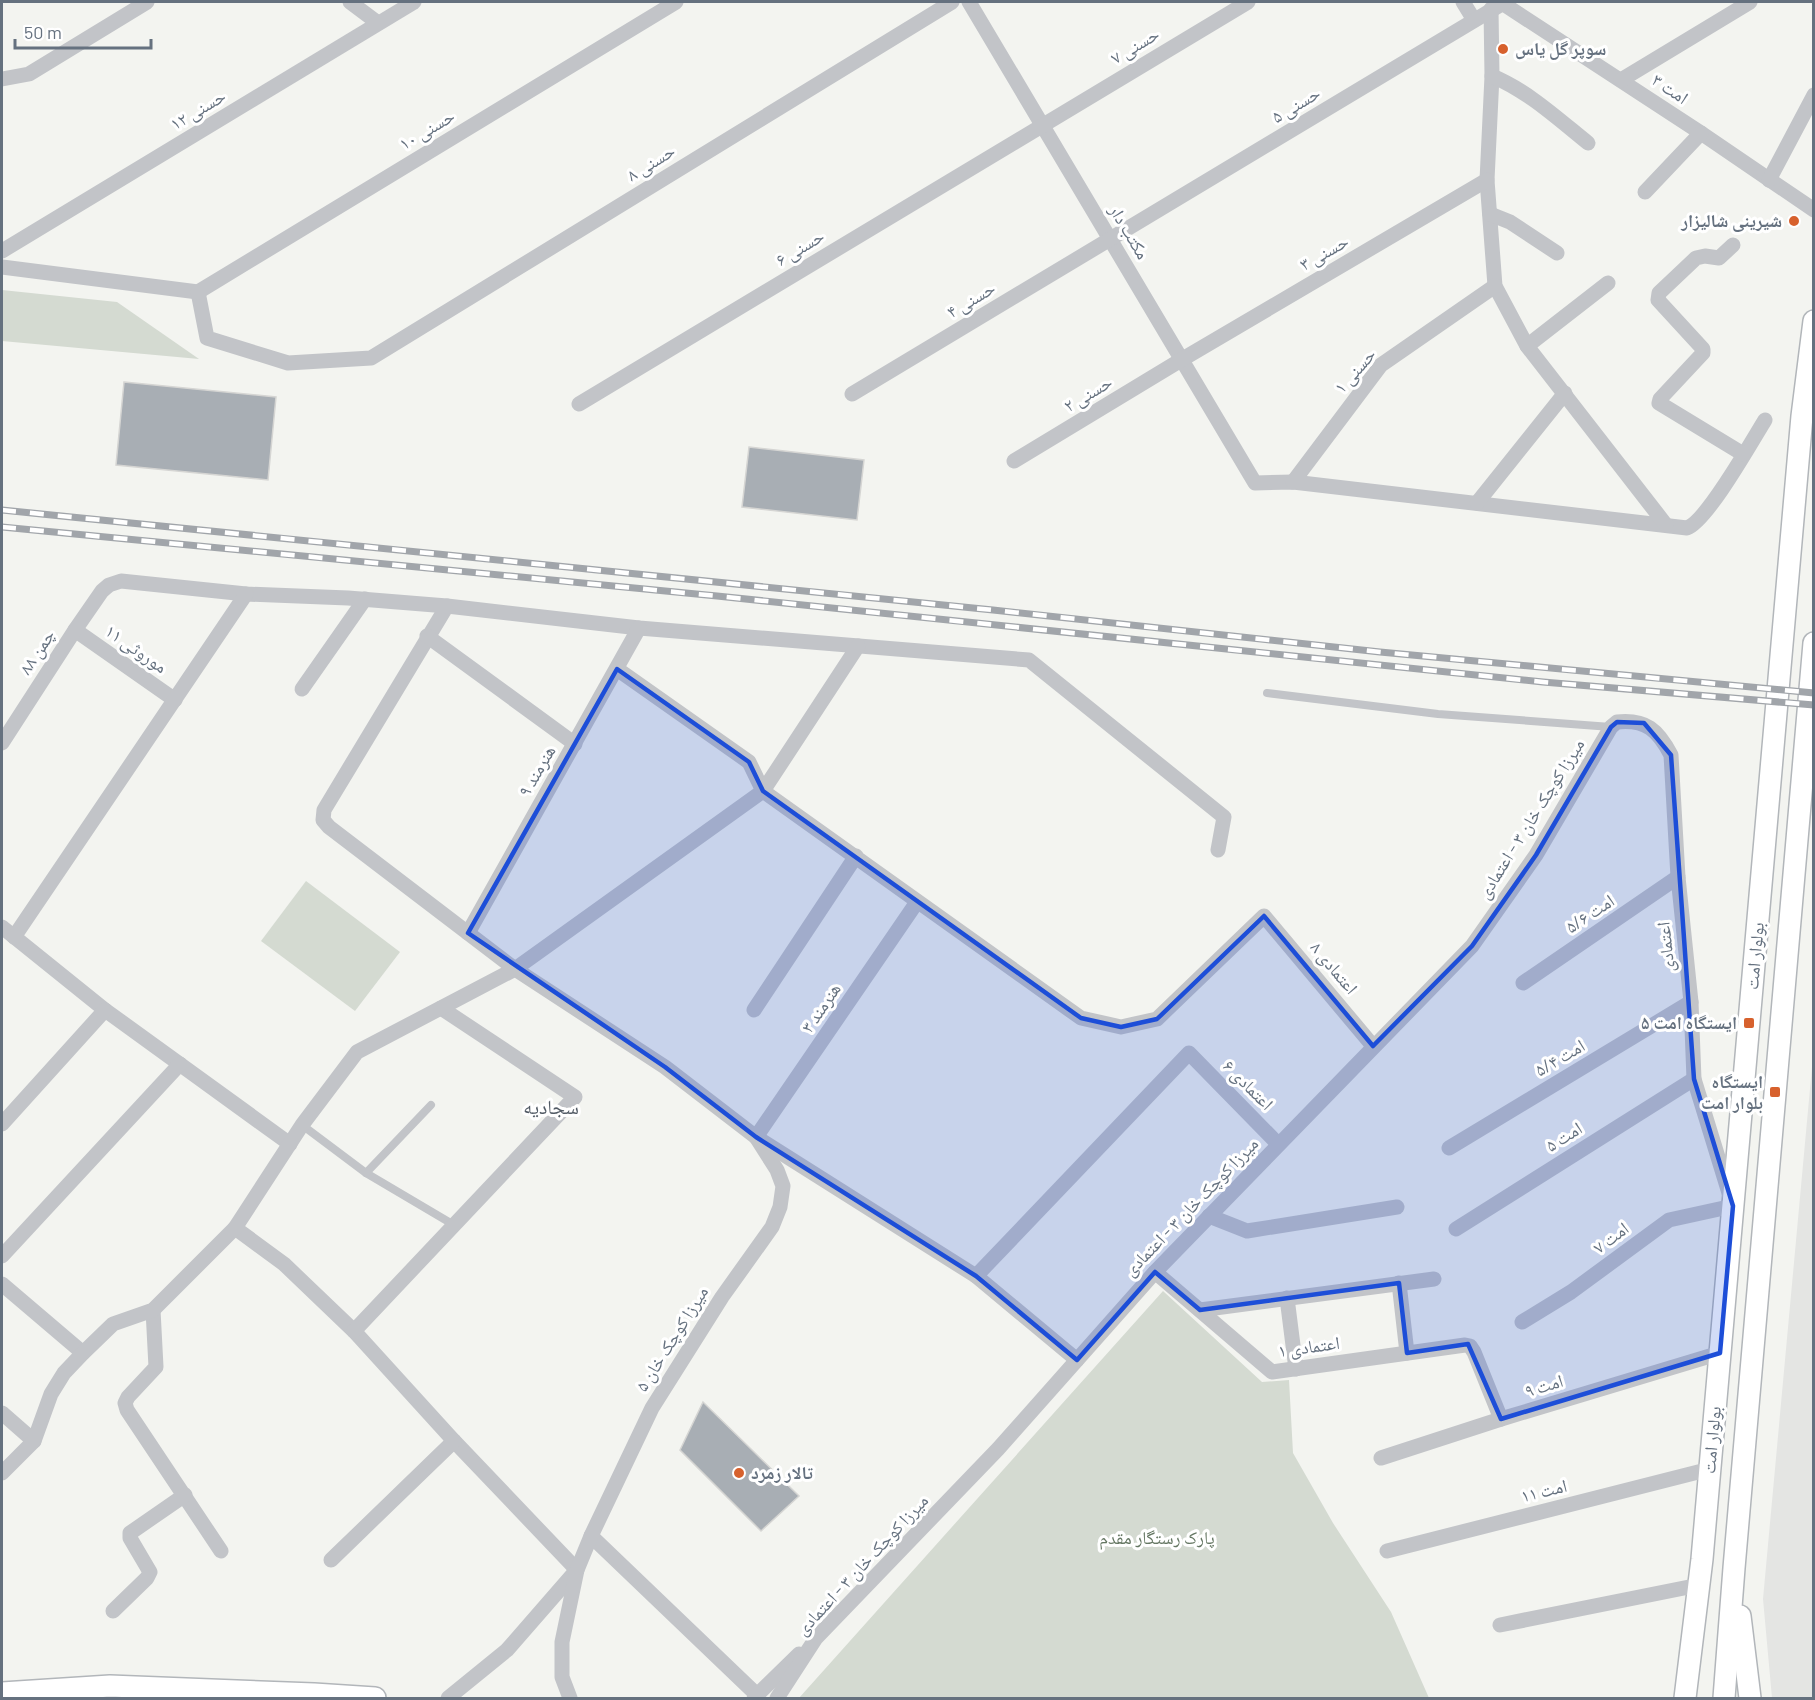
<svg xmlns="http://www.w3.org/2000/svg" width="1815" height="1700" font-family="Barlow,'Noto Naskh Arabic',sans-serif">
	<rect width="100%" height="100%" fill="#f3f4f0"/>
	<polygon fill="#e4e5e3" points="1813,1056 1813,1698 1772,1698 1763,1599"/>
	<g fill="#d4dad1">
		<polygon points="2,290 117,302 199,359 2,341"/>
		<polygon points="306,881 400,952 355,1011 261,941"/>
		<polygon points="1163,1291 1262,1382 1289,1380 1293,1453 1333,1523 1391,1612 1429,1698 799,1698"/>
	</g>
	<g fill="#a8aeb4" stroke="#d5d5d3" stroke-width="1.5">
		<polygon points="124,382 276,397 268,480 116,465"/>
		<polygon points="749,447 864,460 857,520 742,507"/>
		<polygon points="703,1402 799,1496 761,1531 680,1450"/>
	</g>
	<g fill="none" stroke-linecap="round" stroke-linejoin="round">
		<g stroke="#b2b6ba" stroke-width="24">
			<g id="secondary">
				<polyline points="1740,1616 1750,1698"/>
				<polyline points="2,1693 110,1686 314,1694 375,1698"/>
				<polyline points="1685,1698 1702,1559 1802,416 1814,321"/>
				<polyline points="1724,1698 1734,1568 1814,643"/>
			</g>
		</g>
		<g stroke="#c2c4c8" stroke-width="8">
			<polyline points="1267,693 1438,714 1611,727"/>
			<polyline points="302,1125 366,1173 454,1225"/>
			<polyline points="366,1173 431,1105"/>
		</g>
		<g stroke="#c2c4c8" stroke-width="15">
			<polyline points="350,2 378,23"/>
			<path d="M969 2 1255 483 1293 482 1687 528C1707 521 1752 441 1765 420"/>
			<polyline points="1463,2 1474,20"/>
			<polyline points="1502,3 1701,133 1814,210"/>
			<polyline points="1491,9 1492,76 1487,180 1495,286 1527,346 1666,525"/>
			<path d="M1492 76C1528 91 1558 119 1588 143"/>
			<polyline points="2,79 29,74 147,2"/>
			<polyline points="1621,80 1750,2"/>
			<polyline points="1769,180 1814,95"/>
			<polyline points="1645,192 1701,133"/>
			<polyline points="1490,214 1510,222 1557,253"/>
			<polyline points="1733,245 1719,258 1705,256 1696,258 1659,293 1658,300 1703,349 1703,353 1660,399 1659,403 1743,454"/>
			<polyline points="2,251 414,2"/>
			<polyline points="2,267 198,292"/>
			<polyline points="198,292 207,338 288,363 371,358 952,2"/>
			<polyline points="198,292 676,2"/>
			<polyline points="1527,346 1608,283"/>
			<polyline points="852,394 1505,2"/>
			<polyline points="579,404 1248,2"/>
			<polyline points="1014,461 1181,360 1487,180"/>
			<polyline points="1293,482 1381,365 1495,286"/>
			<polyline points="1477,503 1565,393"/>
			<polyline points="447,606 324,810 323,820 329,827 515,969 665,1067 756,1137 976,1276 1077,1360"/>
			<polyline points="75,630 175,700"/>
			<polyline points="427,636 575,744"/>
			<polyline points="617,669 749,762 763,791"/>
			<polyline points="302,689 365,599"/>
			<polyline points="2,743 75,630 102,591 109,585 121,581 246,594 348,598 447,606 639,628 1029,660 1224,817 1218,850"/>
			<polyline points="763,791 858,646"/>
			<polyline points="2,927 105,1010 290,1144"/>
			<polyline points="468,933 639,628"/>
			<polyline points="14,937 246,594"/>
			<polyline points="1523,983 1678,877"/>
			<polyline points="754,1010 856,856"/>
			<polyline points="2,1124 105,1010"/>
			<polyline points="1449,1148 1691,1002"/>
			<polyline points="1209,1216 1247,1231 1397,1207"/>
			<polyline points="235,1228 284,1264 354,1331 454,1441 577,1570"/>
			<polyline points="1456,1229 1694,1079"/>
			<polyline points="2,1256 180,1064"/>
			<polyline points="1155,1272 1272,1372 1465,1345 1470,1346 1474,1352 1501,1419"/>
			<polyline points="976,1276 1189,1053 1278,1144"/>
			<polyline points="1399,1283 1407,1353"/>
			<polyline points="2,1284 83,1353"/>
			<polyline points="1287,1298 1296,1369"/>
			<polyline points="153,1310 156,1367 128,1397 125,1403 127,1410 221,1551"/>
			<polyline points="1200,1310 1434,1279"/>
			<polyline points="354,1331 575,1097 441,1008"/>
			<polyline points="2,1413 34,1441"/>
			<polyline points="1381,1458 1501,1419 1720,1353"/>
			<polyline points="2,1473 34,1441 51,1394 64,1373 83,1353 113,1324 153,1310 235,1228 302,1125 357,1052 515,969 763,791 1081,1018 1121,1027 1157,1019 1264,916 1373,1046"/>
			<polyline points="591,1536 756,1694"/>
			<polyline points="1387,1551 1710,1469"/>
			<polyline points="331,1560 454,1441"/>
			<polyline points="113,1611 147,1578 150,1572 130,1538 130,1533 185,1495"/>
			<polyline points="1500,1625 1699,1585"/>
			<polyline points="448,1698 507,1650 575,1572"/>
			<polyline points="570,1698 562,1677 562,1642 577,1570 591,1536 652,1408 722,1297 772,1227 780,1207 783,1186 777,1170 756,1137 917,902"/>
			<polyline points="754,1698 799,1654"/>
			<path d="M777 1698 816 1638 998 1449 1155 1272 1472 946 1536 855 1611 727 1617 722C1646 719 1658 730 1671 755L1678 877 1691 1002 1694 1079 1733 1206 1669 1220 1571 1292 1522 1322"/>
		</g>
		<use href="#secondary" stroke="#fff" stroke-width="21"/>
		<g stroke="#a1a5aa" stroke-width="7">
			<g id="rail">
				<polyline points="2,510 993,610 1380,652 1814,693"/>
				<polyline points="2,527 717,596 1543,682 1814,705"/>
			</g>
		</g>
		<use href="#rail" stroke="#fff" stroke-width="4.5" stroke-dasharray="14" stroke-linecap="butt"/>
	</g>
	<path fill="#1d4ed8" fill-opacity="0.2" stroke="#1d4ed8" stroke-width="4.5" stroke-linejoin="round" d="M617 669 749 762 763 791 1081 1018 1121 1027 1157 1019 1264 916 1373 1046 1472 946 1536 855 1611 727 1617 722 1644 723 1671 755 1694 1079 1733 1206 1720 1353 1501 1419 1468 1344 1407 1353 1399 1283 1200 1310 1155 1272 1077 1360 976 1276 756 1137 665 1067 468 933Z"/>
	<g fill="#d7612d" stroke="#fff" stroke-width="2">
		<circle cx="1503" cy="49" r="6"/>
		<circle cx="1794" cy="221" r="6"/>
		<rect x="1743" y="1017" width="12" height="12" rx="3"/>
		<rect x="1769" y="1086" width="12" height="12" rx="3"/>
		<circle cx="739" cy="1473" r="6"/>
	</g>
	<g text-anchor="middle" stroke-width="6" stroke-linejoin="round" paint-order="stroke">
		<g font-size="18" fill="#65717f" stroke="#fff">
			<text transform="translate(1135 46) rotate(-31)" y="6">حسنی ۷</text>
			<text transform="translate(1670 89) rotate(34)" y="6">امت ۳</text>
			<text transform="translate(1296 105) rotate(-31)" y="6">حسنی ۵</text>
			<text transform="translate(198 110) rotate(-31)" y="6">حسنی ۱۲</text>
			<text transform="translate(427 130) rotate(-31)" y="6">حسنی ۱۰</text>
			<text transform="translate(651 163) rotate(-32)" y="6">حسنی ۸</text>
			<text transform="translate(1129 232) rotate(59)" y="6">مکتب دار</text>
			<text transform="translate(800 248) rotate(-31)" y="6">حسنی ۶</text>
			<text transform="translate(1324 253) rotate(-30)" y="6">حسنی ۳</text>
			<text transform="translate(971 300) rotate(-31)" y="6">حسنی ۴</text>
			<text transform="translate(1355 371) rotate(-49)" y="6">حسنی ۱</text>
			<text transform="translate(1088 394) rotate(-31)" y="6">حسنی ۲</text>
			<text transform="translate(136 649) rotate(35)" y="6">موروثی ۱۱</text>
			<text transform="translate(37 652) rotate(-57)" y="6">چمن ۸۸</text>
			<text transform="translate(537 771) rotate(-60)" y="6">هنرمند ۹</text>
			<text transform="translate(1531 819) rotate(-58)" y="6">میرزا کوچک خان ۳ - اعتمادی</text>
			<text transform="translate(1590 914) rotate(-34)" y="6">امت ۵/۶</text>
			<text transform="translate(1666 947) rotate(-96)" y="6">اعتمادی</text>
			<text transform="translate(1755 956) rotate(-85)" y="6">بولوار امت</text>
			<text transform="translate(1334 968) rotate(50)" y="6">اعتمادی ۸</text>
			<text transform="translate(821 1008) rotate(-56)" y="6">هنرمند ۳</text>
			<text transform="translate(1560 1058) rotate(-31)" y="6">امت ۵/۴</text>
			<text transform="translate(1248 1085) rotate(45)" y="6">اعتمادی ۶</text>
			<text transform="translate(1564 1137) rotate(-32)" y="6">امت ۵</text>
			<text transform="translate(1191 1207) rotate(-46)" y="6">میرزا کوچک خان ۳ - اعتمادی</text>
			<text transform="translate(1611 1238) rotate(-37)" y="6">امت ۷</text>
			<text transform="translate(672 1339) rotate(-58)" y="6">میرزا کوچک خان ۵</text>
			<text transform="translate(1309 1347) rotate(-8)" y="6">اعتمادی ۱</text>
			<text transform="translate(1544 1386) rotate(-17)" y="6">امت ۹</text>
			<text transform="translate(1712 1440) rotate(-85)" y="6">بولوار امت</text>
			<text transform="translate(1544 1491) rotate(-14)" y="6">امت ۱۱</text>
			<text transform="translate(862 1565) rotate(-47)" y="6">میرزا کوچک خان ۳ - اعتمادی</text>
		</g>
		<g font-size="18" font-weight="bold" fill="#65717f" stroke="#fff" text-anchor="end">
			<text x="1515" y="55" text-anchor="start">سوپر گل یاس</text>
			<text x="1782" y="227">شیرینی شالیزار</text>
			<text x="1737" y="1029">ایستگاه امت ۵</text>
			<text x="1763" y="1088">ایستگاه<tspan x="1763" dy="21">بلوار امت</tspan></text>
			<text x="751" y="1479" text-anchor="start">تالار زمرد</text>
		</g>
		<g font-size="18" fill="#657763" stroke="#fff">
			<text x="1157" y="1544">پارک رستگار مقدم</text>
		</g>
		<g font-size="20" fill="#525b65" stroke="#fff">
			<text x="551" y="1114">سجادیه</text>
		</g>
	</g>
	<rect width="1815" height="1700" fill="none" stroke="#65717f" stroke-width="6"/>
	<path d="M15 39v9h136v-9" fill="none" stroke="#65717f" stroke-width="3"/>
	<text x="24" y="39" font-size="18" fill="#65717f" stroke="#ffffff" stroke-width="4.5" paint-order="stroke">50 m</text>
</svg>
